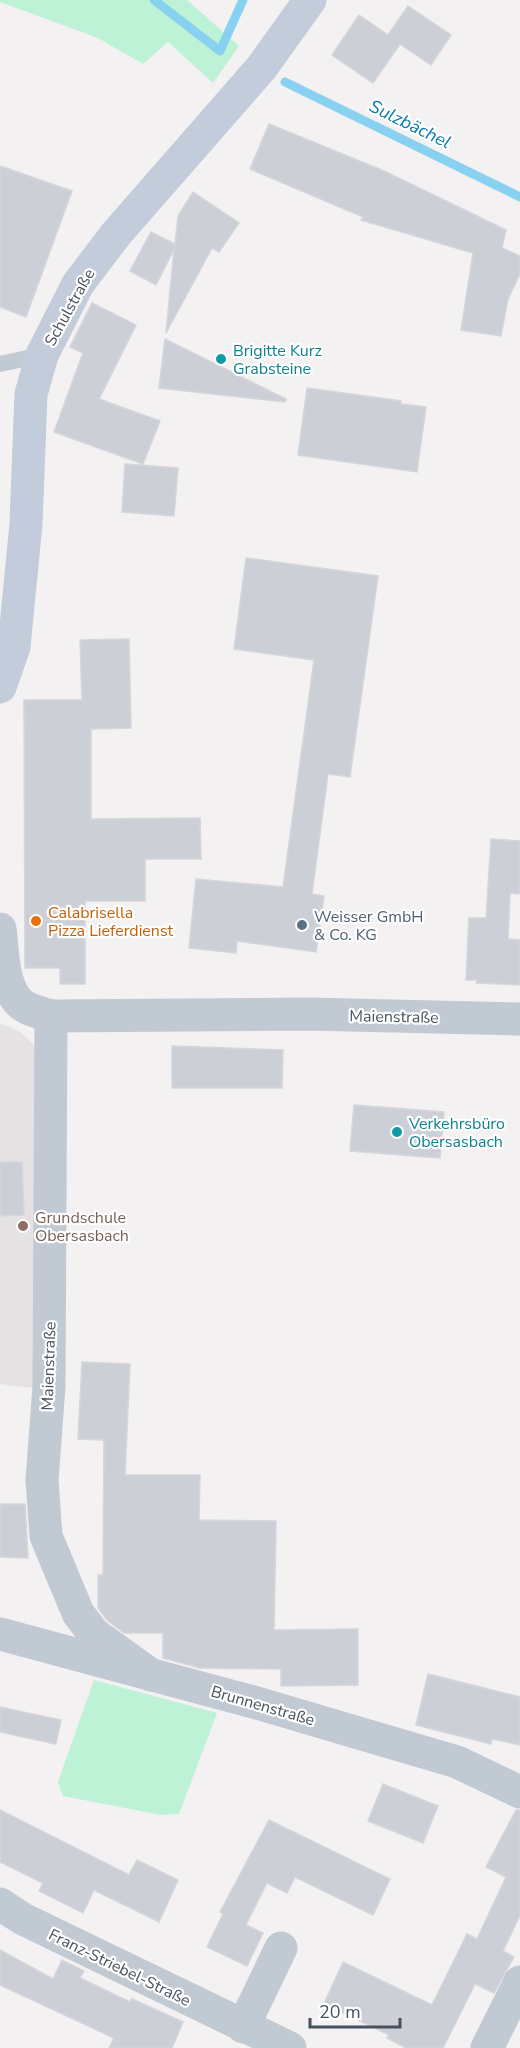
<svg xmlns="http://www.w3.org/2000/svg" width="520" height="2048" font-family="'Nunito Sans',sans-serif">
	<rect width="100%" height="100%" fill="#f3f1f1"/>
	<polygon fill="#e4e2e2" points="0,1023 20,1032 39,1049 42,1389 0,1384"/>
	<g fill="#bef2d7">
		<polygon points="0,0 187,0 239,46 213,83 168,42 143,64 98,38 0,2"/>
		<polygon points="94,1680 217,1713 179,1814 161,1815 63,1796 58,1782"/>
	</g>
	<g fill="none" stroke-linecap="round" stroke-linejoin="round">
		<g stroke="#89d1f1" stroke-width="9">
			<polyline points="154,0 220,51 243,0"/>
			<polyline points="285,82 520,197"/>
		</g>
	</g>
	<g fill="#cccfd5" stroke="#d4d6dc" stroke-width="1.5">
		<polygon points="408,6 451,35 431,65 400,44 373,83 332,55 359,15 388,35"/>
		<polygon points="269,124 384,171 506,230 502,248 520,256 520,274 508,299 501,336 461,330 473,253 361,220 363,217 250,169"/>
		<polygon points="0,166 72,191 26,317 0,307"/>
		<polygon points="193,192 239,223 219,252 212,248 166,333 174,249 156,285 130,271 151,232 175,244 178,216"/>
		<polygon points="92,303 136,325 99,399 160,421 143,464 54,432 83,353 70,347"/>
		<polygon points="165,339 286,399 285,402 159,388"/>
		<polygon points="307,388 401,401 401,404 426,407 417,472 298,455"/>
		<polygon points="125,464 178,468 174,516 122,512"/>
		<polygon points="246,558 378,576 350,777 328,774 312,894 324,896 316,952 237,941 236,953 189,948 196,879 283,887 314,660 234,649"/>
		<polygon points="129,639 131,728 91,729 91,819 200,818 201,859 145,859 145,901 85,901 85,984 60,984 60,968 25,968 24,700 82,700 80,640"/>
		<polygon points="491,839 520,841 520,894 510,893 508,939 520,940 520,985 476,983 477,980 466,980 469,918 486,918"/>
		<polygon points="172,1046 283,1050 282,1088 172,1088"/>
		<polygon points="354,1105 444,1112 440,1158 350,1151"/>
		<polygon points="0,1162 22,1162 24,1215 0,1216"/>
		<polygon points="82,1362 130,1364 125,1475 200,1475 199,1520 276,1521 274,1630 358,1629 358,1685 281,1686 281,1669 200,1668 163,1658 163,1633 124,1633 107,1620 98,1608 98,1575 103,1575 104,1440 78,1439"/>
		<polygon points="0,1504 25,1504 28,1558 0,1557"/>
		<polygon points="428,1674 520,1697 520,1745 492,1739 491,1744 416,1725"/>
		<polygon points="0,1707 61,1720 56,1744 0,1732"/>
		<polygon points="383,1784 438,1806 423,1843 368,1821"/>
		<polygon points="0,1810 129,1875 137,1860 178,1880 159,1922 94,1890 83,1913 39,1891 43,1883 0,1862"/>
		<polygon points="516,1810 520,1810 520,1915 503,1951 514,1957 494,1993 475,1984 443,2048 406,2048 387,2038 389,2035 324,2004 343,1962 432,2005 467,1934 477,1939 506,1877 486,1867"/>
		<polygon points="269,1820 390,1879 373,1915 295,1877 287,1893 267,1883 246,1925 263,1933 247,1966 207,1947 223,1914 220,1912"/>
		<polygon points="0,1950 53,1979 62,1960 84,1971 80,1978 130,2002 132,1999 183,2022 172,2048 109,2048 114,2038 0,1985"/>
	</g>
	<g fill="none" stroke-linecap="round" stroke-linejoin="round">
		<polyline stroke="#c1c9d3" stroke-width="16" points="0,364 42,355"/>
		<g stroke="#c1c9d3" stroke-width="33">
			<path d="M0 929C3 951 2 986 20 1003 27 1010 42 1013 51 1016L308 1014 520 1019"/>
			<polyline points="51,1016 49,1386 42,1480 46,1536 78,1613 94,1634 151,1675"/>
			<polyline points="0,1634 257,1703 457,1762 520,1792"/>
			<polyline points="0,1904 23,1919 290,2048"/>
			<polyline points="243,2027 281,1948"/>
			<polyline points="487,2048 520,1982"/>
		</g>
		<polyline stroke="#c3ccda" stroke-width="33" points="0,687 14,647 26,524 31,394 42,355 78,284 116,234 262,67 310,0"/>
	</g>
	<g fill="#0f9aa8" stroke="#fff" stroke-width="2">
		<circle cx="221" cy="359" r="6"/>
		<circle cx="397" cy="1132" r="6"/>
	</g>
	<circle fill="#e8710a" stroke="#fff" stroke-width="2" cx="36" cy="921" r="6"/>
	<circle fill="#5c6f8a" stroke="#fff" stroke-width="2" cx="302" cy="925" r="6"/>
	<circle fill="#8d6e63" stroke="#fff" stroke-width="2" cx="23" cy="1226" r="6"/>
	<g text-anchor="middle" stroke-width="4.5" stroke-linejoin="round" paint-order="stroke">
		<g font-size="16" fill="#47525f" stroke="#fff">
			<text transform="translate(69 307) rotate(-61)" y="6">Schulstraße</text>
			<text transform="translate(394 1016) rotate(1)" y="6">Maienstraße</text>
			<text transform="translate(48 1366) rotate(-88)" y="6">Maienstraße</text>
			<text transform="translate(263 1705) rotate(16)" y="6">Brunnenstraße</text>
			<text transform="translate(120 1967) rotate(26)" y="6">Franz-Striebel-Straße</text>
		</g>
		<g font-size="16" fill="#0d838f" stroke="#fff" text-anchor="start">
			<text x="233" y="356">Brigitte Kurz<tspan x="233" dy="18">Grabsteine</tspan></text>
			<text x="409" y="1129">Verkehrsbüro<tspan x="409" dy="18">Obersasbach</tspan></text>
		</g>
		<g font-size="16" fill="#c56008" stroke="#fff" text-anchor="start">
			<text x="48" y="918">Calabrisella<tspan x="48" dy="18">Pizza Lieferdienst</tspan></text>
		</g>
		<g font-size="16" fill="#4e5e75" stroke="#fff" text-anchor="start">
			<text x="314" y="922">Weisser GmbH<tspan x="314" dy="18">&amp; Co. KG</tspan></text>
		</g>
		<g font-size="16" fill="#785e54" stroke="#fff" text-anchor="start">
			<text x="35" y="1223">Grundschule<tspan x="35" dy="18">Obersasbach</tspan></text>
		</g>
		<g font-size="18" font-style="italic" fill="#067aac" stroke="#fff">
			<text transform="translate(410 124) rotate(26)" y="6">Sulzbächel</text>
		</g>
	</g>
	<path d="M310 2018v9h90v-9" fill="none" stroke="#47525f" stroke-width="3"/>
	<text x="319" y="2018" font-size="18" fill="#47525f" stroke="#ffffff" stroke-width="4.5" paint-order="stroke">20 m</text>
</svg>
